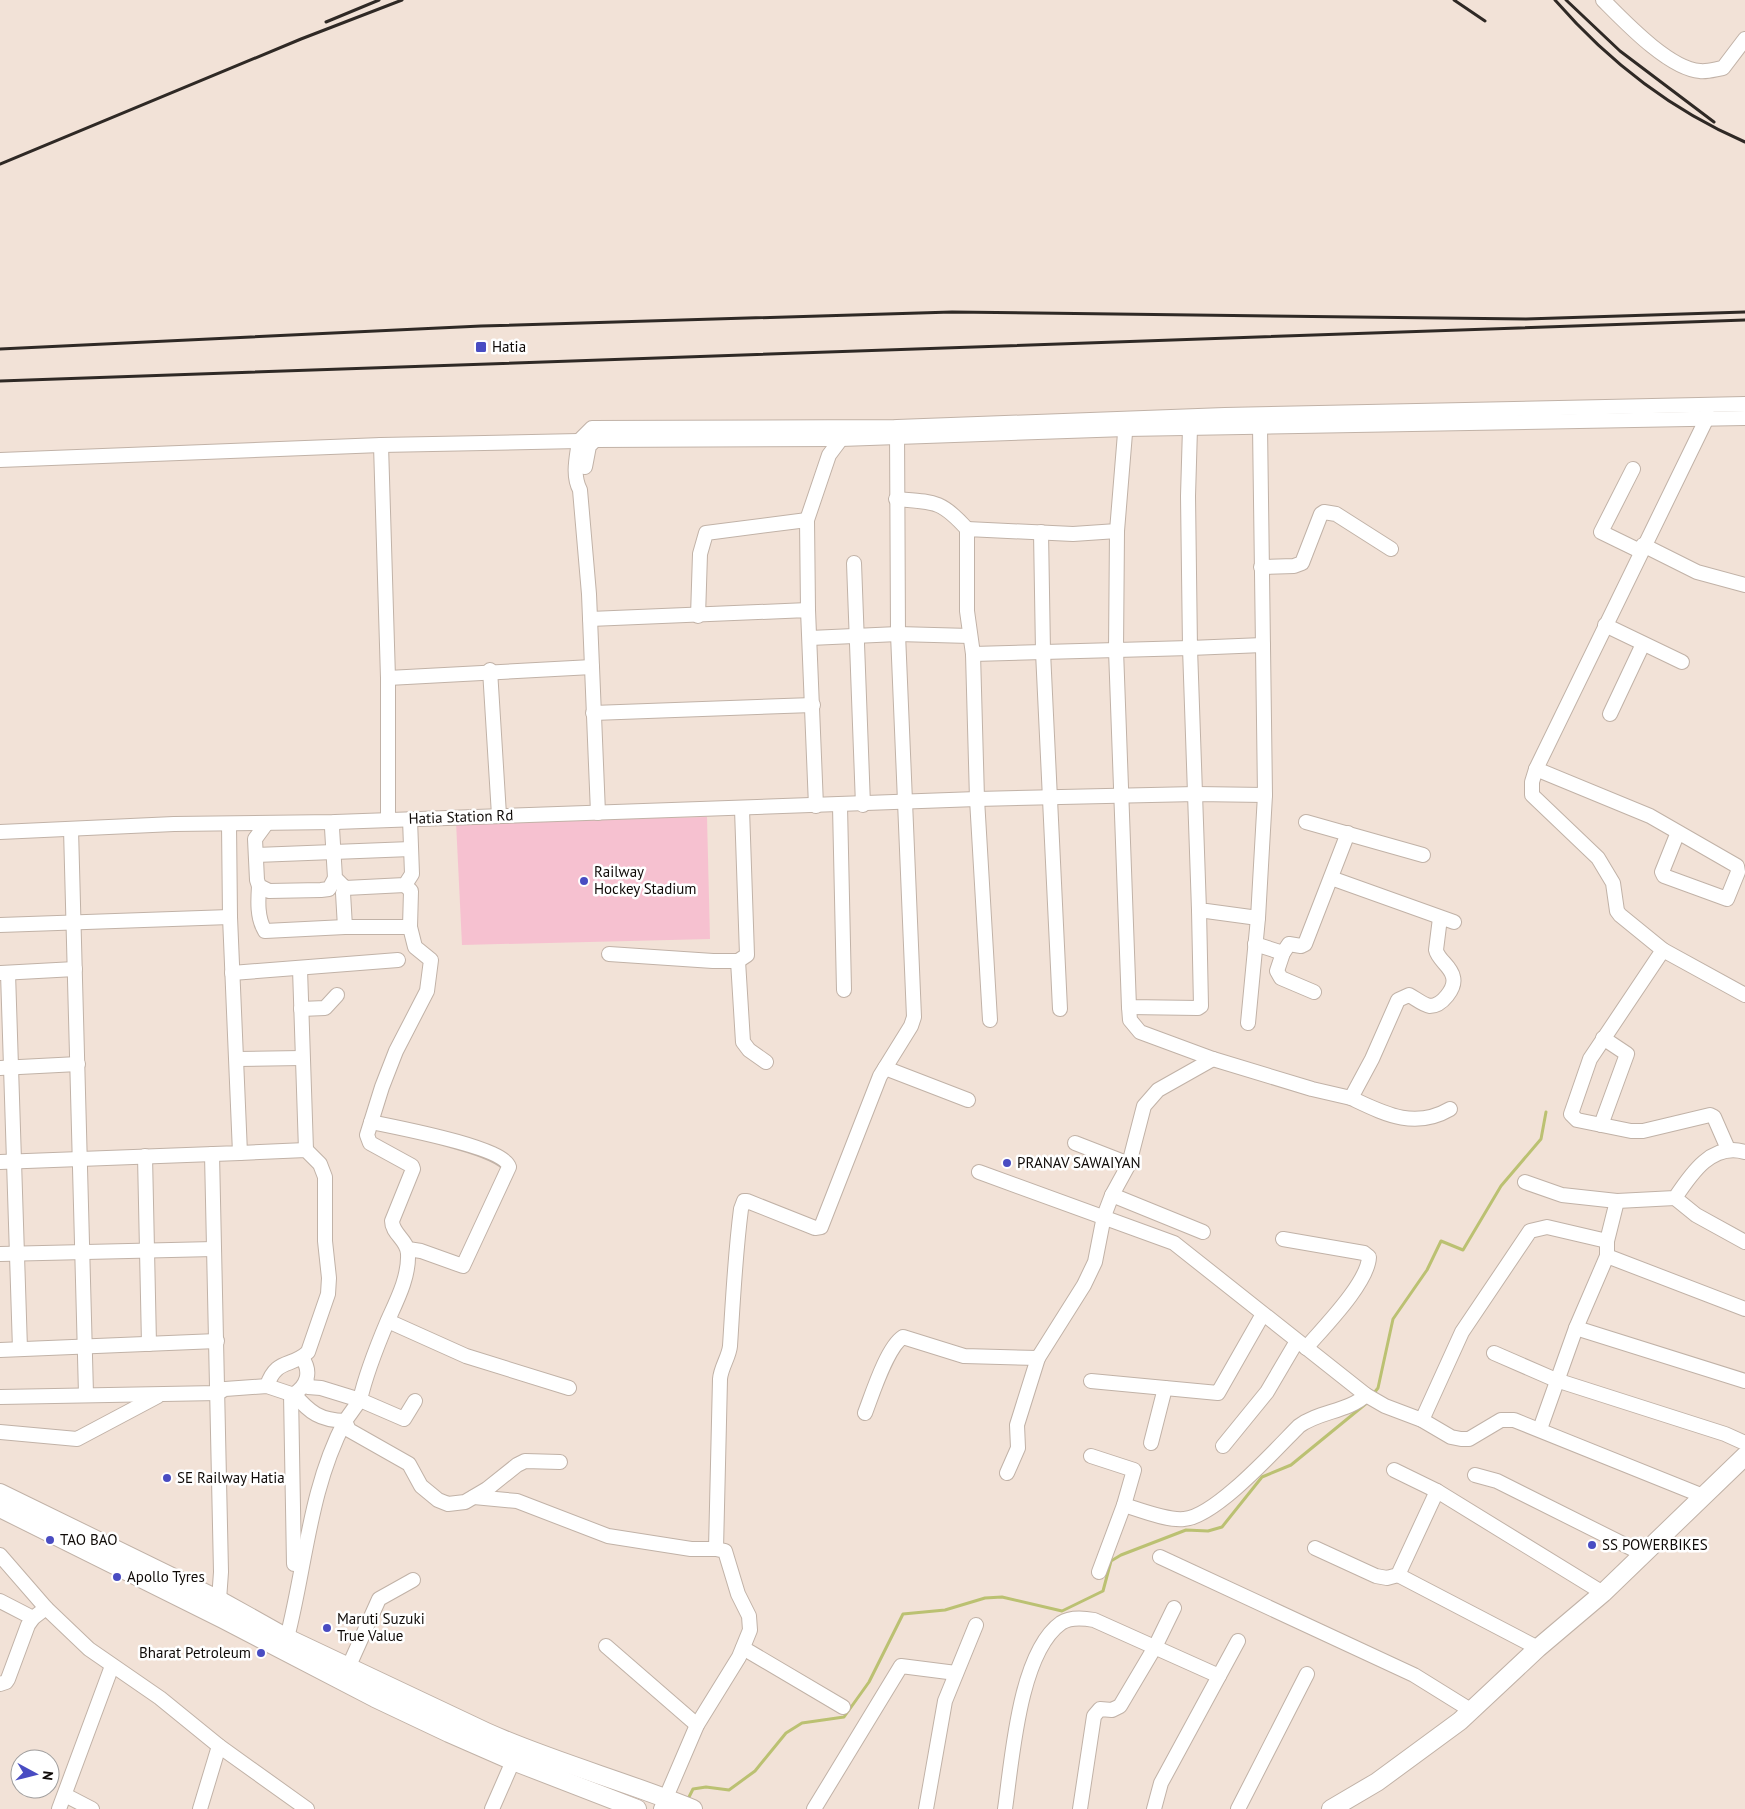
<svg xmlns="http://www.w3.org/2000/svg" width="1745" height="1809" font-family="'PT Sans',sans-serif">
	<rect width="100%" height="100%" fill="#f2e2d7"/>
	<polygon fill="#f6c1d0" points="707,817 710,939 462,945 456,822"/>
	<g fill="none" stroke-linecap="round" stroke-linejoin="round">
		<g stroke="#bbc172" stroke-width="3">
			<polyline points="1374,1393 1378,1388 1393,1319 1427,1270 1441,1241 1463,1250 1501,1186 1541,1139 1546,1112"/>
			<polyline points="687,1801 693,1789 706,1787 729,1790 755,1771 786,1733 802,1723 844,1717 869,1682 903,1614 945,1610 985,1598 1002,1597 1062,1611 1103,1591 1111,1561 1121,1555 1186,1530 1208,1531 1222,1527 1262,1477 1291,1465 1368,1402"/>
		</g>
		<g stroke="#c1b2a7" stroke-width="16">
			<g id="minor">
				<path d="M1603 0C1624 21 1669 69 1700 71 1707 72 1716 69 1723 68L1745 39"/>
				<polyline points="1707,414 1706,420 1536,769 1532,782 1532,795 1598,858 1613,883 1617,911 1620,915 1663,950 1590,1059 1571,1114 1577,1120 1631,1131 1643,1131 1710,1115 1714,1117 1728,1149"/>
				<polyline points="1126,421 1117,531 1073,534 967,529 967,611 973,654 1190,648 1199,910 1258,918 1265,795"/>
				<polyline points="1190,428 1188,496 1190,648 1263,645"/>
				<polyline points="381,445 388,678 388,820"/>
				<polyline points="0,460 381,445 579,441"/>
				<polyline points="585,467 589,446 595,440 841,439 1126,429 1745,418"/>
				<polyline points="1633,469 1601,532 1640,551"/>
				<path d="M896 499C934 502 941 500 967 529"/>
				<polyline points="1117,531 1116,650 1129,1007 1198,1008 1201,1006 1199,910"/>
				<polyline points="1041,532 1043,652 1060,1009"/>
				<polyline points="1643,545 1697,572 1745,585"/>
				<polyline points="854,563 863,805"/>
				<polyline points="1261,567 1294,566 1302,563 1321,514 1324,512 1336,514 1391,549"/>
				<polyline points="808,610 807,520 829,455 841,439"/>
				<polyline points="698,616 700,554 706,533 807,520"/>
				<polyline points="590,619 808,610 816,806"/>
				<polyline points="1605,625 1682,662"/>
				<polyline points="810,638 898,634 970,636"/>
				<polyline points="973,654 977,799 990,1020"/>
				<polyline points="490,670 499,815"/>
				<polyline points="388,678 592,667"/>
				<polyline points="593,713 813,705"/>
				<polyline points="1610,714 1643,644"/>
				<polyline points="1536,769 1650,816 1737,866 1738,872 1727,899 1664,876 1662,872 1678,832"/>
				<polyline points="840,806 844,990"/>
				<path d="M598 813 589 594 580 490C572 475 577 457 579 441L592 428 897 427 1225 415 1745 404"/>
				<polyline points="335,822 332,828 335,878 345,888 405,885 412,874 410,819"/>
				<polyline points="1306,822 1423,855"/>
				<polyline points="266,824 255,839 257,880 259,886 269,891 321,890 329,889 335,878"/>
				<polyline points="71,829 86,1394"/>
				<polyline points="0,832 174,824 335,822 977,799 1196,794 1265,795 1260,426"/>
				<polyline points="256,855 411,849"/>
				<polyline points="1331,878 1454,922"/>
				<path d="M259 886C258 901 257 918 265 931L345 927"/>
				<polyline points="345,888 343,893 345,927 410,927 411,891 405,885"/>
				<polyline points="0,925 230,917"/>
				<path d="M410 927 415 947 431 960 427 991 396 1051 382 1087 367 1135 370 1143 412 1166 413 1169 392 1221C392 1234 408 1240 408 1254 409 1277 397 1300 388 1320 377 1346 366 1373 360 1400L404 1419 415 1401"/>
				<polyline points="1255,944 1283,953"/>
				<polyline points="1663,950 1745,995"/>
				<polyline points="609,954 713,961 738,961 747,955 742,809"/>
				<polyline points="738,961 743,1042 749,1050 766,1062"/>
				<polyline points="300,969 306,1150"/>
				<polyline points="1,973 75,969"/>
				<polyline points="8,973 20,1349"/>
				<polyline points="232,973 398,960"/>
				<polyline points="1314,992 1281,978 1277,971 1283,953 1289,944 1301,946 1305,944 1348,833"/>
				<path d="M1129 1007 1130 1020 1140 1032 1213 1059 1312 1089 1351 1098 1372 1059 1398 1000 1409 995C1415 998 1423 1005 1430 1006 1442 1006 1456 988 1453 977 1451 966 1438 960 1436 950L1440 918"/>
				<polyline points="301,1009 325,1008 337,995"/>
				<polyline points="1248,1023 1258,918"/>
				<polyline points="237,1059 302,1058"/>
				<polyline points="0,1068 78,1064"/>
				<polyline points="885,1068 968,1100"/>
				<path d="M1351 1098C1383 1113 1414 1130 1450 1109"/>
				<path d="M371 1122C394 1127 504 1147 509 1167L463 1266 421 1251 408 1249"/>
				<polyline points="1601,1125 1627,1054 1603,1038"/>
				<polyline points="1075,1143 1129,1164"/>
				<path d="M1745 1152C1712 1142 1691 1174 1675 1198L1617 1201 1607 1241V1256L1745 1309"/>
				<path d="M240 1153 306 1150 320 1164 325 1177V1241L329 1278 328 1294 308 1352C291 1368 276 1358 267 1386"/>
				<polyline points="212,1154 221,1572 219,1600 216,1607"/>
				<polyline points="145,1156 149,1344"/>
				<polyline points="0,1162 240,1153 230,917 229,824"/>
				<polyline points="979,1172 1174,1243 1366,1395 1385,1406 1422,1420 1451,1437 1461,1439 1469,1439 1501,1420 1514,1420 1703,1496"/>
				<polyline points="1525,1182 1562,1195 1617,1201"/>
				<polyline points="1112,1195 1203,1232"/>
				<polyline points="1675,1198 1696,1215 1745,1242"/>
				<path d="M1283 1239 1364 1253 1369 1257C1368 1283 1323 1328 1306 1348"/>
				<polyline points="0,1254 214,1249"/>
				<polyline points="388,1321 466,1356 569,1388"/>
				<polyline points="1576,1328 1607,1256"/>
				<polyline points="0,1350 217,1341"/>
				<polyline points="1494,1353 1556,1380 1725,1434 1745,1443"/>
				<polyline points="1091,1381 1218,1393 1263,1314"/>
				<polyline points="307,1382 308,1387 321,1388 360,1400 345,1421 349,1430 409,1464 421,1486 438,1500 448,1504 465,1502 487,1489 517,1465 525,1461 560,1462"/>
				<polyline points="0,1397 218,1393 225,1389 267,1386 291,1394 294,1564"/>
				<path d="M865 1413C872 1395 887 1347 903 1337L964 1356 1038 1358 1084 1285 1095 1262 1104 1216 1112 1195 1129 1164 1144 1106 1158 1090 1213 1059"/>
				<polyline points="1422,1420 1462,1332 1530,1231 1547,1227 1607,1241"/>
				<polyline points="1540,1429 1576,1328 1745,1381"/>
				<polyline points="0,1432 77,1439 158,1396"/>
				<polyline points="1151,1443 1165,1388"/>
				<polyline points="1223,1446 1267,1392 1297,1341"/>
				<polyline points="1091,1456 1134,1470 1124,1505 1099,1572"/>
				<polyline points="1394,1470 1437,1491 1603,1593"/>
				<polyline points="1007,1473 1018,1448 1017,1425 1038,1358"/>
				<polyline points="1475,1475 1497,1481 1643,1554"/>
				<polyline points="474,1497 517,1501 608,1536 691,1549 716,1549"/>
				<path d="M1124 1505C1140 1510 1168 1521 1184 1519 1215 1517 1276 1449 1299 1426 1319 1411 1348 1412 1366 1395"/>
				<polyline points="1315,1548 1376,1576 1387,1578 1398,1575 1437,1491"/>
				<polyline points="0,1555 46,1608 89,1649 160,1698 219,1746 307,1809"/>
				<polyline points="1160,1557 1414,1675 1472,1711"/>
				<polyline points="1398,1575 1538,1648"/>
				<polyline points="0,1601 33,1618"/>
				<path d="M287 1638C306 1564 309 1490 345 1421 320 1420 310 1413 294 1394 307 1386 312 1372 302 1358"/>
				<polyline points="606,1646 697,1725"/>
				<polyline points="743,1648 843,1707"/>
				<polyline points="348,1668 379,1599 413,1580"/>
				<polyline points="0,1684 6,1682 8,1679 28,1625 33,1618 46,1608"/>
				<polyline points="65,1795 92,1809"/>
				<polyline points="59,1809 112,1666"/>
				<polyline points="200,1809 219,1746"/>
				<polyline points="492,1809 513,1761"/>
				<path d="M661 1809 697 1725 739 1657 750 1630 749 1616 738 1594 725 1551 716 1549 720 1379C721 1367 729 1357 730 1346 733 1300 735 1255 741 1209L744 1201H747L815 1228 821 1227 880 1076 911 1026 914 1017 898 634 897 427"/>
				<polyline points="814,1809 901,1666 956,1673"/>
				<polyline points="926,1809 945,1701 976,1625"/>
				<path d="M1005 1809C1012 1760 1019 1653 1061 1623 1070 1617 1083 1618 1094 1620L1219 1676"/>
				<polyline points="1080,1809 1094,1716 1100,1709 1112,1710 1120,1706 1155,1647 1174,1608"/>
				<polyline points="1154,1809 1161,1783 1238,1641"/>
				<polyline points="1238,1809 1307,1674"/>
			</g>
		</g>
		<g stroke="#c1b2a7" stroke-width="20">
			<g id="major">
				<path d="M0 1493 219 1600 287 1638 486 1732C553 1762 625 1781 693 1809"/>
				<polyline points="0,1508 223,1619 375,1698 449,1733 513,1761 637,1809"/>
				<polyline points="1331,1809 1377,1782 1460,1721 1538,1648 1603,1593 1745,1456"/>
			</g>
		</g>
		<use href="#minor" stroke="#fff" stroke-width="14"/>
		<use href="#major" stroke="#fff" stroke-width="18"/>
		<g stroke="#2f2925" stroke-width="3">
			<polyline points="1454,0 1485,21"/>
			<path d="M1555 0C1608 61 1671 110 1745 142"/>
			<polyline points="1566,0 1620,51 1714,122"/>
			<polyline points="326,22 379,0"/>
			<polyline points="0,164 301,39 402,0"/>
			<polyline points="0,349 481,326 952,312 1526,319 1745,312"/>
			<path d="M0 381C582 359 1164 345 1745 320"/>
		</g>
	</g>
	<g fill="#494cc2" stroke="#fff" stroke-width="2">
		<rect x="475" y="341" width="12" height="12" rx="2.5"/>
		<circle cx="584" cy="881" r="5"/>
		<circle cx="1007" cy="1163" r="5"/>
		<circle cx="167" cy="1478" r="5"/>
		<circle cx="50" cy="1540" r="5"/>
		<circle cx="1592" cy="1545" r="5"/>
		<circle cx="117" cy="1577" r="5"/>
		<circle cx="327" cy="1628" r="5"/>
		<circle cx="261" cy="1653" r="5"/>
	</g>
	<g text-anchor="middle" stroke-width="5" stroke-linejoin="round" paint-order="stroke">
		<g font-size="15" fill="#0f0a07" stroke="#fff" text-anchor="start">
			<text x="492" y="352">Hatia</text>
			<text x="594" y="877">Railway<tspan x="594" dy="17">Hockey Stadium</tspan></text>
			<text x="1017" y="1168">PRANAV SAWAIYAN</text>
			<text x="177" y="1483">SE Railway Hatia</text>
			<text x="60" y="1545">TAO BAO</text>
			<text x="1602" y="1550">SS POWERBIKES</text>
			<text x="127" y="1582">Apollo Tyres</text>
			<text x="337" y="1624">Maruti Suzuki<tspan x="337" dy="17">True Value</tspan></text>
			<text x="251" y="1658" text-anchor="end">Bharat Petroleum</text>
		</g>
		<g font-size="15" fill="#0f0a07" stroke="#fff">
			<text transform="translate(461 817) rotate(-2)" y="5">Hatia Station Rd</text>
		</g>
	</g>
	<g transform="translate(35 1774) rotate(97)"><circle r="24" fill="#ffffff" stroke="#9f9d9c"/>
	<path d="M0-4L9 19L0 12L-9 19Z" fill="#494cc2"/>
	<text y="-8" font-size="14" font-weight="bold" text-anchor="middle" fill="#0f0a07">N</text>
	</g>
</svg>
